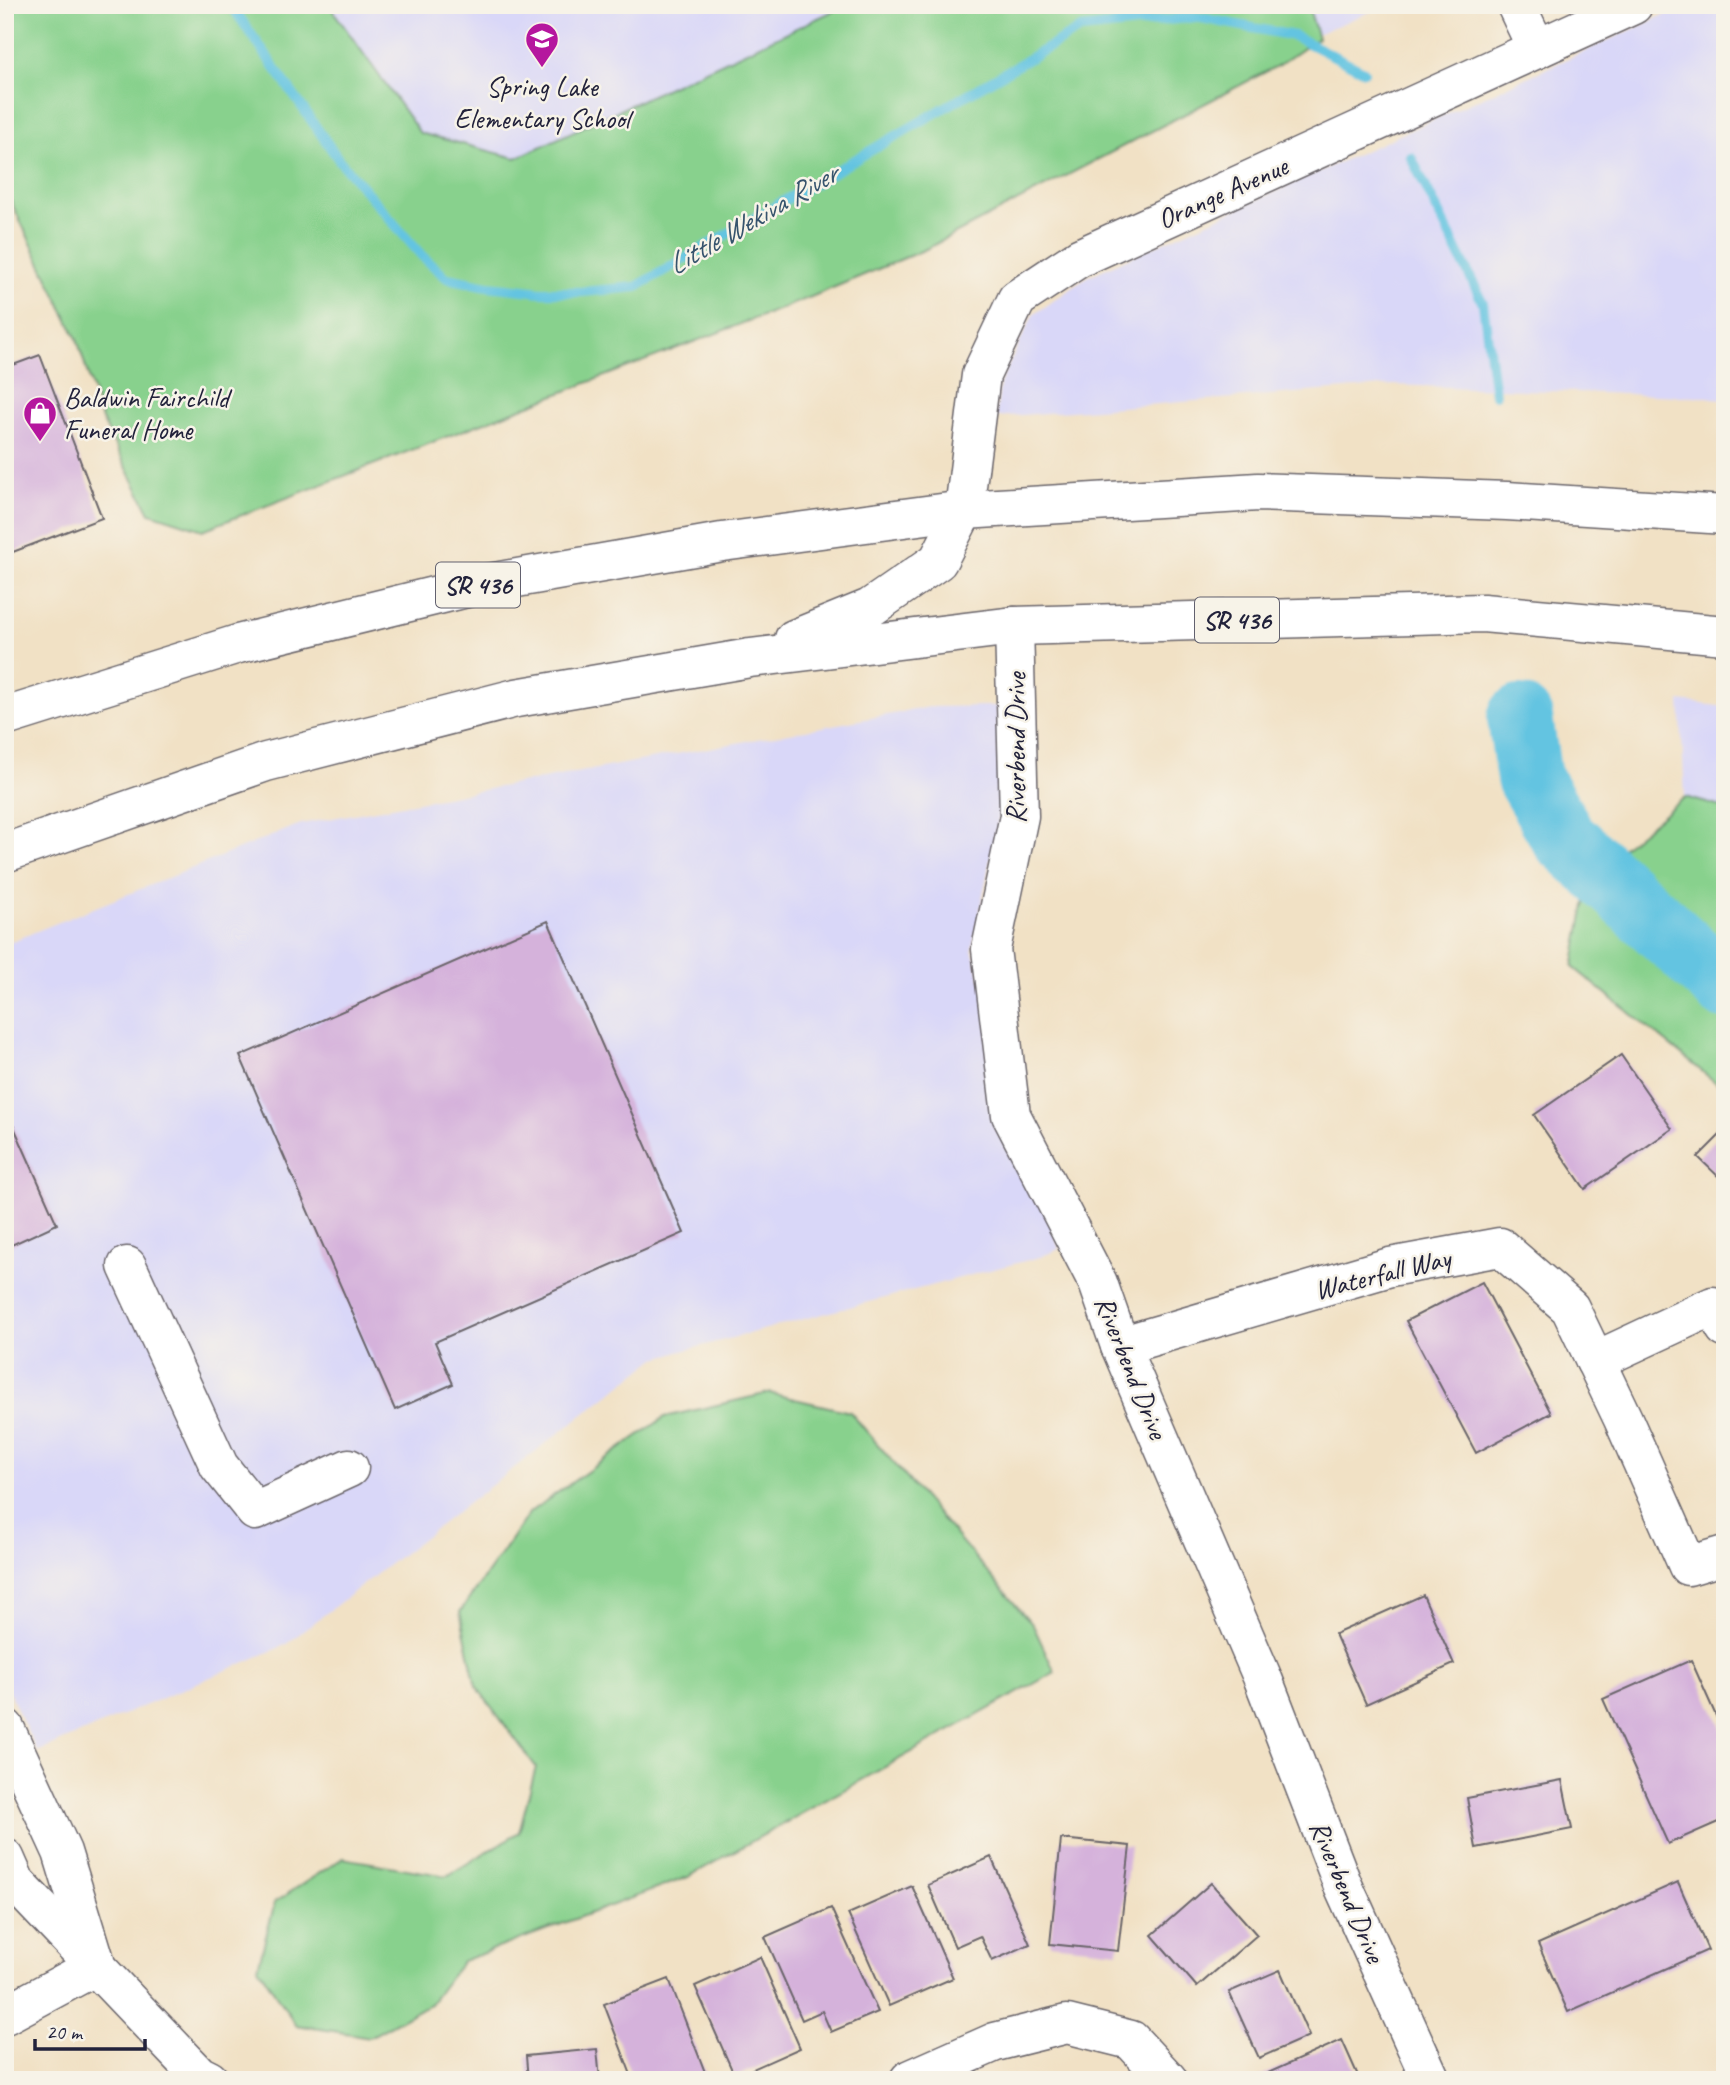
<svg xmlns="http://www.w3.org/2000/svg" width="1730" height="2085" font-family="Caveat,sans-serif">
	<rect width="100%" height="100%" fill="#f7f3e8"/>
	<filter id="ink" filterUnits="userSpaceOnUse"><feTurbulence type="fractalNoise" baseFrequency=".0143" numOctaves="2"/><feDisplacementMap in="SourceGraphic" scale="14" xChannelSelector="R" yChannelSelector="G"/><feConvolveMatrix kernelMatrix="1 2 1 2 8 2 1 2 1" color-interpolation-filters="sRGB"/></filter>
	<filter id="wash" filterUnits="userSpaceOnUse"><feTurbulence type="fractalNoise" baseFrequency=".00686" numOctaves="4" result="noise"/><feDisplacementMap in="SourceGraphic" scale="28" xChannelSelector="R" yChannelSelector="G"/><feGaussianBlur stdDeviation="1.57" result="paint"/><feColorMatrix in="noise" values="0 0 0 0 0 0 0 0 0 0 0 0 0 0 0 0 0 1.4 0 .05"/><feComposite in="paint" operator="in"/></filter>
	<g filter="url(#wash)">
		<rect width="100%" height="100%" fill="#f1e1c5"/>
		<g fill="#d9d7f8">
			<polygon points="329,5 846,5 516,158 420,133"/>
			<polygon points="1308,5 1386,5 1317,34"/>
			<polygon points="1686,5 1725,5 1725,400 1707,397 1394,385 996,417 1000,383 1033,315 1089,276"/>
			<polygon points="1680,701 1725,707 1725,808 1685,797"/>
			<polygon points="997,706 1000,812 972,949 1059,1249 1040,1257 656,1358 285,1645 37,1752 5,1683 5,944 301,824 930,707"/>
		</g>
		<g fill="#88d18d" stroke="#557a64" stroke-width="2">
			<polygon points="5,5 329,5 420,133 516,158 846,5 1308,5 1318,38 1279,65 926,249 811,297 203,530 150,513 102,420 77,339 5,189"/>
			<polygon points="1685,797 1725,808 1725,1090 1573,967 1591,873"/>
			<polygon points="769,1393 850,1412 1033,1625 1055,1672 688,1877 462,1961 430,2004 370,2037 296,2025 258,1967 275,1902 343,1858 447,1876 519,1832 536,1767 476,1686 460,1612 530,1512 665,1417"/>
		</g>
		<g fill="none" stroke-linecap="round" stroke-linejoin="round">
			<g stroke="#63c4e1" stroke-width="10">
				<polyline points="231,5 339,160 422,256 447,278 488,286 541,292 582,292 636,287 1080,29 1196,17 1294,36 1364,71"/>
				<polyline points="1411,157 1483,303 1495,395"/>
			</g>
			<polyline stroke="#63c4e1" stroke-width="66" points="1520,718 1529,778 1564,838 1725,986"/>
		</g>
		<g id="blocks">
			<g fill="#d5b2db">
				<polygon points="40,355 102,518 5,555 5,368"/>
				<polygon points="548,921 684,1233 435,1342 453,1384 395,1410 240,1056"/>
				<polygon points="1621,1055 1672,1129 1585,1189 1534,1115"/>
				<polygon points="5,1107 57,1224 5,1248"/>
				<polygon points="1725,1130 1725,1183 1698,1157"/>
				<polygon points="1482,1282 1551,1413 1476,1453 1406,1321"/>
				<polygon points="1423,1595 1454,1664 1366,1704 1335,1634"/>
				<polygon points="1691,1660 1725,1736 1725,1819 1668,1844 1603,1699"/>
				<polygon points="1562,1780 1572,1829 1476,1848 1467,1798"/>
				<polygon points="1061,1839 1130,1846 1118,1951 1050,1944"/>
				<polygon points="991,1857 1030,1944 992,1961 980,1936 955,1947 928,1885"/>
				<polygon points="1678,1882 1708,1950 1568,2012 1538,1944"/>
				<polygon points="1211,1883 1257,1935 1197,1987 1152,1935"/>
				<polygon points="912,1886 953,1978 889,2006 848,1914"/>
				<polygon points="831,1908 878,2012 831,2032 822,2011 802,2020 765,1937"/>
				<polygon points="760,1957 800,2048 735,2077 695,1986"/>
				<polygon points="1280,1970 1309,2036 1259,2058 1229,1992"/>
				<polygon points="669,1979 708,2080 633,2080 604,2004"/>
				<polygon points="1342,2040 1360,2080 1260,2080 1259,2077"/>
				<polygon points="597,2049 600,2080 528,2080 526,2056"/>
			</g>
		</g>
	</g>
	<g filter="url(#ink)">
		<use href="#blocks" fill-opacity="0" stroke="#6a656b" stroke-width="2"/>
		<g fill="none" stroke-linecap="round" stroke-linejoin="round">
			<g stroke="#6a656b" stroke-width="41">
				<g id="minor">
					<polyline points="1516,5 1537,49"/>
					<polyline points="1014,626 1019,816 991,949 1011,1115 1098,1283 1120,1346 1263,1679 1342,1883 1431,2080"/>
					<polyline points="127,1266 219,1466 255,1511 349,1468"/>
					<polyline points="1120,1346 1390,1267 1500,1247 1570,1308 1623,1419 1688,1566 1725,1555"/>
					<polyline points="1595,1361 1713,1306 1725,1328"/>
					<polyline points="5,1728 62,1852 95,1960"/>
					<polyline points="5,1858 16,1883 199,2075 209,2080"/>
					<polyline points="5,2015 96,1966"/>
					<polyline points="909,2080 995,2042 1067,2024 1131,2040 1168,2080"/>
				</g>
			</g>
			<g stroke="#6a656b" stroke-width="41">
				<g id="major">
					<polyline points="794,639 870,608 938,561 964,510 981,375 1017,299 1079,258 1633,5"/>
					<polyline points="5,717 238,644 483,584 722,542 964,510 1258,492 1507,501 1725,515"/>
					<polyline points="5,853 266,762 516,698 750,658 1014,626 1483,613 1725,635"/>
				</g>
			</g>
			<use href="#minor" stroke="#fff" stroke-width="38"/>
			<use href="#major" stroke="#fff" stroke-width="38"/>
		</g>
	</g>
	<defs>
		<g id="school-pin" transform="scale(1.75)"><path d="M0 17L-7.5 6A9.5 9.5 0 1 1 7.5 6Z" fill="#b5179e" stroke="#f7f3e8"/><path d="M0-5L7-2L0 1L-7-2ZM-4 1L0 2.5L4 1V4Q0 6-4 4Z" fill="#fff"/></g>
		<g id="shop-pin" transform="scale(1.75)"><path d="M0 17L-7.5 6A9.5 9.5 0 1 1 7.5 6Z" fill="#b5179e" stroke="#f7f3e8"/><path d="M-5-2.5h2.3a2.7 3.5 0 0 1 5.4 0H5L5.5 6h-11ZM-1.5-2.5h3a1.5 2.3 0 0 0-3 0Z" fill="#fff"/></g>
	</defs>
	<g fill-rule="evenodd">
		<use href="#school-pin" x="542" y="39"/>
		<use href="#shop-pin" x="40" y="413"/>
	</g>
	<g text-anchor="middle" stroke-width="5" stroke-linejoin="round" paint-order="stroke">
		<g fill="#f7f3e8" stroke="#62616f" stroke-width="2">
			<rect x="436" y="562.5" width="84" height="45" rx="5"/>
			<rect x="1195" y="597.5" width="84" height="45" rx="5"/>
		</g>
		<g font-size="26" font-weight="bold" fill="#22223b">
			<text x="478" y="594">SR 436</text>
			<text x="1237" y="629">SR 436</text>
		</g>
		<g font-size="28" fill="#22223b" stroke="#f7f3e8">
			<text x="542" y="96">Spring Lake<tspan x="542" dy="32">Elementary School</tspan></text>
			<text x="64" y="407" text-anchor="start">Baldwin Fairchild<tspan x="64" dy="32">Funeral Home</tspan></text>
		</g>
		<g font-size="28" fill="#22223b" stroke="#f7f3e8">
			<text transform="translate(1222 192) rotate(-24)" y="10">Orange Avenue</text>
			<text transform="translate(1015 748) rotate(-90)" y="10">Riverbend Drive</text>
			<text transform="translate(1382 1273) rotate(-14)" y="10">Waterfall Way</text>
			<text transform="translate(1132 1367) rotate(68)" y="10">Riverbend Drive</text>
			<text transform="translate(1348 1891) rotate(67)" y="10">Riverbend Drive</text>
		</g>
		<g font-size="30" font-style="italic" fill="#36536d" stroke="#f7f3e8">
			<text transform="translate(752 219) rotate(-30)" y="10">Little Wekiva River</text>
		</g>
	</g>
	<rect width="1730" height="2085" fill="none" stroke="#f7f3e8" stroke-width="28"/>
	<path d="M35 2039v10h110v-10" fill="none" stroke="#22223b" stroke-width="3.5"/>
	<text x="46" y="2039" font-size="21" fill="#22223b" stroke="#f7f3e8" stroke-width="5" paint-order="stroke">20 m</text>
</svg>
